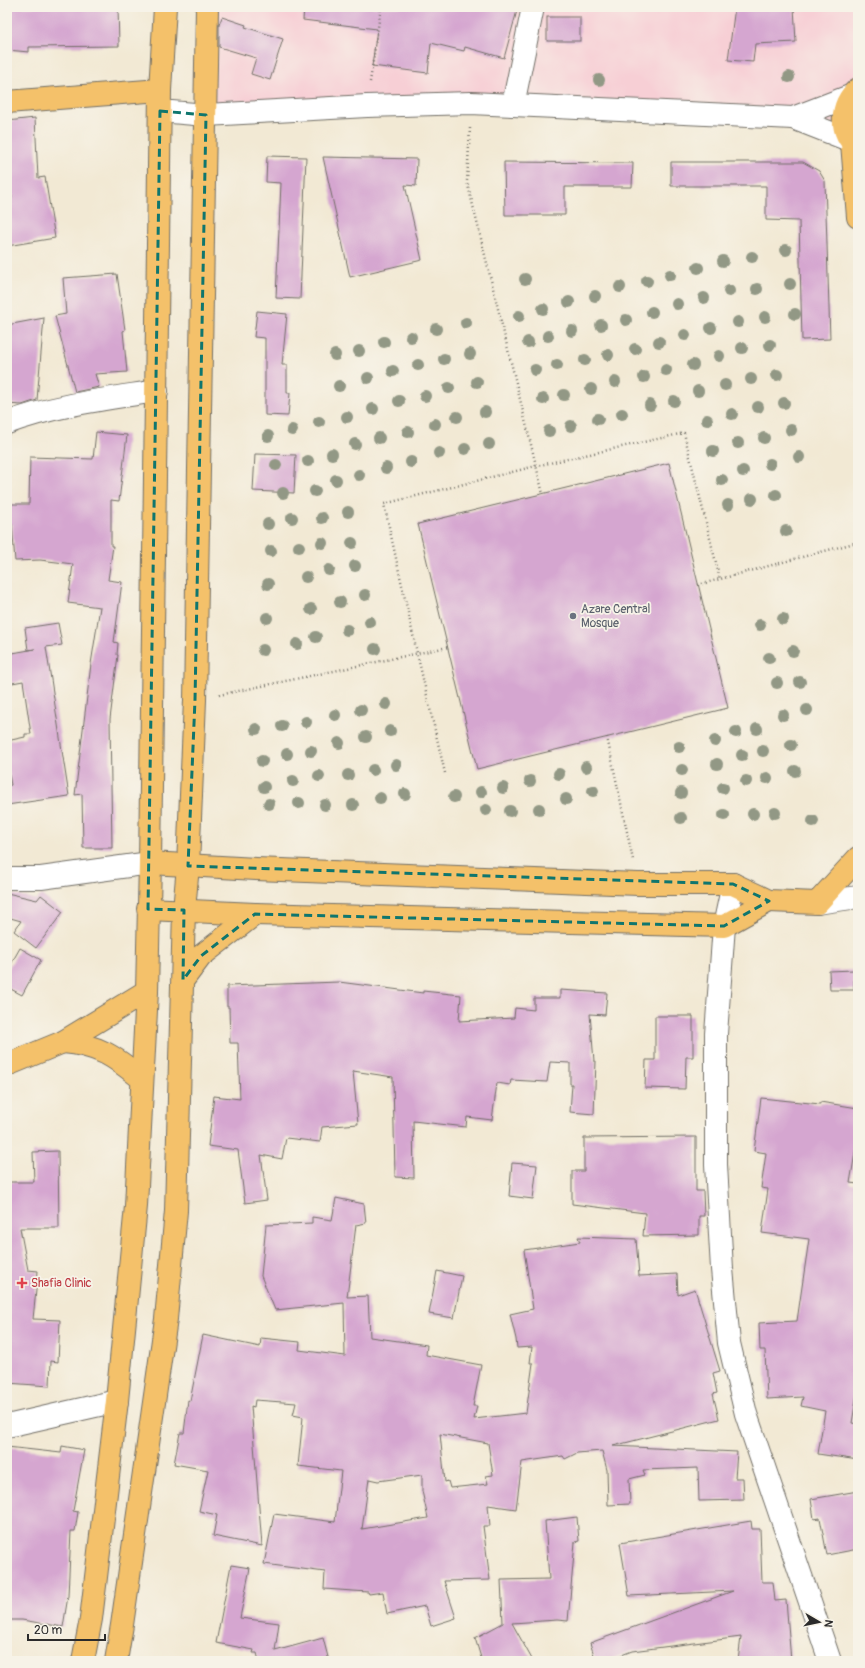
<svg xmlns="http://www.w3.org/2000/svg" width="865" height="1668" font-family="Pangolin,sans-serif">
	<rect width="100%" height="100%" fill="#f7f3e8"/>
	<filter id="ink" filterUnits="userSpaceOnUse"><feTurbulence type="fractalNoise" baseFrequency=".025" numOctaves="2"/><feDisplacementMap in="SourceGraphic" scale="8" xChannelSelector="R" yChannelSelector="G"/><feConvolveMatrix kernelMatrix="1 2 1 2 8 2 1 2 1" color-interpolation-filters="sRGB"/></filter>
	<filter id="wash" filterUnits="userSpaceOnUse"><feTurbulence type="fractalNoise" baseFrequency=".012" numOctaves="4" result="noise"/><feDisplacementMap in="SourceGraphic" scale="16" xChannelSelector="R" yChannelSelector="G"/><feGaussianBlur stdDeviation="0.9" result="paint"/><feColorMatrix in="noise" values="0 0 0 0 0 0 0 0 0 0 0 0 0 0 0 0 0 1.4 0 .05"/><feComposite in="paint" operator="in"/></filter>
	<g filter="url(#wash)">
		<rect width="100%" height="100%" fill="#f2e9d4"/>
		<polygon fill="#f7cfd5" points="206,7 858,7 858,89 845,124 367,106 204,103"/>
		<g id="blocks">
			<g fill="#d5a6d0" fill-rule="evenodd">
				<polygon points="7,7 118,7 119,46 29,47 29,52 7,50"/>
				<polygon points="304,7 518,7 504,58 465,47 464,51 431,43 428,73 372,66 377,29 303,20"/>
				<polygon points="735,7 794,7 796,42 755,44 753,62 728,60"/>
				<polygon points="222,17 246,25 245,27 283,39 270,80 251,74 256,58 219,47 219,25"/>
				<rect x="547" y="17" width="33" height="24"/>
				<polygon points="35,118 38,178 45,177 55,238 7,246 7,199 12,198 7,166 7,121"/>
				<polygon points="267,156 306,157 300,299 276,298 281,183 266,182"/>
				<polygon points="323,157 417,159 416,186 405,185 422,260 350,277"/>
				<polygon points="504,162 633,163 632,187 565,187 565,215 505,215"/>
				<polygon points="671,162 803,162 819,171 825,181 830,339 802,340 799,221 766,220 766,186 671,186"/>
				<polygon points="117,274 125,330 123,331 127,372 95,374 99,387 75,392 55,316 66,314 63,278"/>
				<polygon points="257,311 287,314 282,365 287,365 287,393 290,393 288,416 265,415 265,338 254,337"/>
				<polygon points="44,318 37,400 22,405 7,404 7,325"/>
				<polygon points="96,432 127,435 119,501 111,500 111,546 113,546 108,580 122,582 114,642 118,643 117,655 118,655 110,719 112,848 83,848 82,794 75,795 91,664 100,607 68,603 73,564 40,560 15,561 12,524 7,524 7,504 29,504 30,457 93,459"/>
				<polygon points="255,454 296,455 294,493 253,491"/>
				<polygon points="669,463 728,708 477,769 418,524"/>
				<polygon points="58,623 62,645 46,647 69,796 7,805 7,786 11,785 7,764 7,741 25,737 25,734 31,734 23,681 7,684 7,654 35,649 28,650 25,628"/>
				<polygon points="7,893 37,900 41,895 63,912 36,948 14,931 21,921 7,917"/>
				<polygon points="20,948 41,960 22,995 7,987 7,971"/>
				<polygon points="854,970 854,990 830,990 829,971"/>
				<polygon points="339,982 423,993 423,991 461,995 459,1021 514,1018 515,1008 534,1010 534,998 560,998 560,990 607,993 605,1015 590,1014 594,1061 596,1061 594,1114 570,1112 572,1084 570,1084 570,1063 550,1062 547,1082 511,1080 510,1085 497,1083 492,1120 467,1117 466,1127 413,1121 414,1178 395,1177 393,1077 353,1071 358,1124 322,1127 320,1142 286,1138 282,1159 261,1155 267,1200 245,1203 238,1150 208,1146 214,1096 240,1099 238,1043 230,1043 229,1007 227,1007 227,986"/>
				<polygon points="655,1016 693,1016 693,1057 686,1057 685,1089 645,1088 646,1060 655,1060"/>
				<polygon points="761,1098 820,1104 820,1102 858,1108 858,1135 850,1183 858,1184 858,1387 852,1423 858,1424 858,1460 818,1454 825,1411 801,1406 803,1397 767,1399 765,1350 760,1350 759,1323 797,1321 809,1239 762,1233 768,1189 761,1188 766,1153 754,1151"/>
				<polygon points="696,1137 696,1191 703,1191 704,1216 699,1216 699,1235 643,1236 645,1213 572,1204 572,1171 584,1171 584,1138"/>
				<polygon points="58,1151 59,1228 20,1228 28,1270 38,1271 33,1319 60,1320 58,1362 51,1361 50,1386 7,1383 7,1182 34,1182 33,1152"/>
				<polygon points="512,1163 537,1165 533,1199 509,1196"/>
				<path d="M336 1198 364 1204 366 1223 356 1225 347 1297 368 1296 370 1337 427 1345 426 1355 481 1365 473 1406H477L474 1419 526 1413 533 1363H530L532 1347 517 1348 516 1339 510 1314 533 1309 524 1250 580 1242 578 1237 636 1239 639 1276 677 1274 678 1295 695 1289 720 1371 713 1373 717 1393 713 1394 719 1419 613 1446 737 1452 735 1478H743L744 1500 699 1501 698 1468 643 1470 645 1475 629 1479 630 1504 608 1505 607 1470 602 1451 577 1453 565 1459 563 1456 522 1462 516 1509 488 1505 490 1526H483L490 1580 444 1581 456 1618 431 1626 425 1606 387 1614 383 1592 369 1594 368 1592 324 1589 325 1572 264 1564 274 1514 335 1522 341 1471 298 1466 303 1417 293 1415 296 1403 255 1400 254 1407 251 1406 262 1546 213 1536 217 1515 199 1511 208 1470 174 1464 180 1433H184L188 1400 190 1401 203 1335 260 1347 261 1338 300 1342 299 1350 345 1356 344 1303 275 1310 261 1276 266 1225 312 1223V1217L332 1220ZM440 1434 488 1443 493 1475 486 1476 488 1484 450 1488 448 1481 445 1482ZM422 1475V1491L428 1518 362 1529 369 1479 378 1481Z"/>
				<polygon points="437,1271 462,1276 454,1318 429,1314"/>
				<polygon points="62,1446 84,1450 73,1511 78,1512 75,1531 71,1531 68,1596 63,1627 22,1620 7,1620 7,1518 10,1493 7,1493 7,1447 61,1453"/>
				<polygon points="858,1491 858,1549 827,1555 820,1518 814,1519 811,1499"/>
				<polygon points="577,1517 579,1541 575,1542 568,1621 557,1620 512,1623 533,1661 482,1661 475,1638 503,1623 501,1580 549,1579 545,1521"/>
				<polygon points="751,1521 752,1529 760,1529 762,1582 773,1582 775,1601 786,1600 791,1661 738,1661 741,1637 632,1651 606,1661 596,1661 590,1643 733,1591 629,1596 620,1543"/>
				<polygon points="231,1565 250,1568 240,1618 279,1623 275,1651 323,1638 329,1661 259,1661 257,1653 253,1653 254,1650 216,1643"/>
			</g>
		</g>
	</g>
	<g filter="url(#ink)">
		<use href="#blocks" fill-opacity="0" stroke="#716e66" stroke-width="1"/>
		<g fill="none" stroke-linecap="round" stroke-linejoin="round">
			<g stroke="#716e66" stroke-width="24">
				<g id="minor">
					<polyline points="513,105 533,7"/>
					<polyline points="160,111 206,115 367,106 471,103 513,105 793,118 849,140"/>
					<polyline points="793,118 850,96"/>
					<path d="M7 423C54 405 107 399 157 391"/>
					<polyline points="7,878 41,878 150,863"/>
					<polyline points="733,884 724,926 716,1034 716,1165 722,1269 729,1343 746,1414 830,1661"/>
					<polyline points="817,903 858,897"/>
					<polyline points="7,1426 117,1401"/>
				</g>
			</g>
			<g stroke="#716e66" stroke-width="24">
				<g id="major">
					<path d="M858 89C840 105 838 132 858 148"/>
					<polyline points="7,102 160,90"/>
					<polyline points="852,143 858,217"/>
					<polyline points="150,863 256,869 638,884 733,884 769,901 817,903 858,858"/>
					<polyline points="148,909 255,914 724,926 769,901"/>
					<polyline points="183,980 201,956 255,914"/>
					<path d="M63 1042C99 1045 115 1057 142 1079"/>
					<polyline points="7,1065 63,1042 147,991"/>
					<polyline points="83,1661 91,1619 117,1401 136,1206 147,991 150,863 160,90 165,7"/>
					<polyline points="116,1661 122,1625 166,1319 176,1211 184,910 188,866 195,700 207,7"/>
				</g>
			</g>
			<g stroke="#716e66" stroke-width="2.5" stroke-dasharray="1 3" stroke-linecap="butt">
				<polyline points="370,82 381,7"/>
				<polyline points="470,128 467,181 543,494"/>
				<polyline points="698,585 858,542"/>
				<polyline points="219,695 448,647"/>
				<polyline points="607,737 633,860"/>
				<polyline points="445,773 417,653 384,504 536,466 684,433 720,579"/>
			</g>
			<use href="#minor" stroke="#fff" stroke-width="22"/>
			<use href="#major" stroke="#f4c16a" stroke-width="22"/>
		</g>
		<g fill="#929885">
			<circle cx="789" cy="77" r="6"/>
			<circle cx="599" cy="80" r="6"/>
			<circle cx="786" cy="250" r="6"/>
			<circle cx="752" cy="257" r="6"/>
			<circle cx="723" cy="261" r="6"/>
			<circle cx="698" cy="268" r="6"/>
			<circle cx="670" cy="275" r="6"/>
			<circle cx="525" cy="279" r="6"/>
			<circle cx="647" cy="281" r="6"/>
			<circle cx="790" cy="284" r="6"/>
			<circle cx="620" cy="287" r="6"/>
			<circle cx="757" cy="289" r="6"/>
			<circle cx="729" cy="291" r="6"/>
			<circle cx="595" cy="296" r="6"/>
			<circle cx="704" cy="298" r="6"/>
			<circle cx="569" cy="302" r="6"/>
			<circle cx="677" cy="304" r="6"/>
			<circle cx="543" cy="309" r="6"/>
			<circle cx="652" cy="312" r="6"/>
			<circle cx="795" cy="314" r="6"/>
			<circle cx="519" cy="316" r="6"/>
			<circle cx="765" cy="317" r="6"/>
			<circle cx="626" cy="320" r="6"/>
			<circle cx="738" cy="322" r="6"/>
			<circle cx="466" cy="323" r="6"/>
			<circle cx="601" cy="325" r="6"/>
			<circle cx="711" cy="328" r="6"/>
			<circle cx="436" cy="329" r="6"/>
			<circle cx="572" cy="331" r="6"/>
			<circle cx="685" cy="335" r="6"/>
			<circle cx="548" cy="336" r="6"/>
			<circle cx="411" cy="337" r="6"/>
			<circle cx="384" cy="342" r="6"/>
			<circle cx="528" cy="342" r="6"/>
			<circle cx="659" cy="342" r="6"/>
			<circle cx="770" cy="345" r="6"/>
			<circle cx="742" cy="348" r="6"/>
			<circle cx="635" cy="349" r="6"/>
			<circle cx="359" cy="351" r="6"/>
			<circle cx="470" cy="354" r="6"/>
			<circle cx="335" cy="355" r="6"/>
			<circle cx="608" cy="355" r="6"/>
			<circle cx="719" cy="356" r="6"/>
			<circle cx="444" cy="359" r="6"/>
			<circle cx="585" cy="360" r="6"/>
			<circle cx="418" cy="365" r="6"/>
			<circle cx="557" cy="365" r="6"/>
			<circle cx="693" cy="365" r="6"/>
			<circle cx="535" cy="370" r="6"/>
			<circle cx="666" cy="370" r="6"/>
			<circle cx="393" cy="371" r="6"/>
			<circle cx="777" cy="375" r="6"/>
			<circle cx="644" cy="377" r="6"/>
			<circle cx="368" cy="378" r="6"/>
			<circle cx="751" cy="379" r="6"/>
			<circle cx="477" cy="382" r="6"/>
			<circle cx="615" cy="382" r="6"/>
			<circle cx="725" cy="385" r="6"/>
			<circle cx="339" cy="386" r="6"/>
			<circle cx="449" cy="388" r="6"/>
			<circle cx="591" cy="389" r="6"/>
			<circle cx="698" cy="391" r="6"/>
			<circle cx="564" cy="395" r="6"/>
			<circle cx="425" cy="396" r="6"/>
			<circle cx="543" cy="399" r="6"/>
			<circle cx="399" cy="401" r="6"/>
			<circle cx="674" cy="401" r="6"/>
			<circle cx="784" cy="403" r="6"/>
			<circle cx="650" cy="405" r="6"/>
			<circle cx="758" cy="407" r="6"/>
			<circle cx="373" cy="409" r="6"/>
			<circle cx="485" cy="412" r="6"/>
			<circle cx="622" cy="414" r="6"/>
			<circle cx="732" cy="414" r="6"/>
			<circle cx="347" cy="417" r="6"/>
			<circle cx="457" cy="417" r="6"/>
			<circle cx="598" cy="419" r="6"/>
			<circle cx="707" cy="420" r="6"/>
			<circle cx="319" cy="422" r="6"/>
			<circle cx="435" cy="424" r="6"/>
			<circle cx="571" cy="426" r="6"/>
			<circle cx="292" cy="430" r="6"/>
			<circle cx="791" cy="430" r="6"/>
			<circle cx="549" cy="431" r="6"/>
			<circle cx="408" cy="432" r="6"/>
			<circle cx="268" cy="436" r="6"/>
			<circle cx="379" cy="438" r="6"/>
			<circle cx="764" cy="438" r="6"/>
			<circle cx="738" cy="443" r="6"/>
			<circle cx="355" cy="444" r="6"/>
			<circle cx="489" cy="444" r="6"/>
			<circle cx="465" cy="449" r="6"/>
			<circle cx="713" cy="451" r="6"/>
			<circle cx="439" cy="453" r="6"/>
			<circle cx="332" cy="454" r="6"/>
			<circle cx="799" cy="457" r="6"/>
			<circle cx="308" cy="461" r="6"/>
			<circle cx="411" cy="462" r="6"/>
			<circle cx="770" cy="464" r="6"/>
			<circle cx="276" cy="465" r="6"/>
			<circle cx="386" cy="468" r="6"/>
			<circle cx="743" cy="471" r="6"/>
			<circle cx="359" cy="475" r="6"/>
			<circle cx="336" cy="480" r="6"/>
			<circle cx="722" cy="480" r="6"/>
			<circle cx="315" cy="491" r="6"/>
			<circle cx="283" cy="493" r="6"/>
			<circle cx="776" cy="495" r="6"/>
			<circle cx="752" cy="499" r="6"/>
			<circle cx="728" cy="505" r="6"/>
			<circle cx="348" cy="512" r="6"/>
			<circle cx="292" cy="518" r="6"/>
			<circle cx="322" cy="518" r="6"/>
			<circle cx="268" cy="524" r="6"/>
			<circle cx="786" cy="531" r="6"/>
			<circle cx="322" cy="543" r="6"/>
			<circle cx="352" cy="543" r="6"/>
			<circle cx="299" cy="547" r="6"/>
			<circle cx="271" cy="551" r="6"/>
			<circle cx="355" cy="566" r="6"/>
			<circle cx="329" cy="570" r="6"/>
			<circle cx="306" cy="577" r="6"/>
			<circle cx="268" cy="584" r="6"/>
			<circle cx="365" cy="595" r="6"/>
			<circle cx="340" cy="602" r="6"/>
			<circle cx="311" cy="609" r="6"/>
			<circle cx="267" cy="618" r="6"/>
			<circle cx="783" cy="619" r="6"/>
			<circle cx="370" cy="622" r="6"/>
			<circle cx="760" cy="625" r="6"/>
			<circle cx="347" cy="630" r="6"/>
			<circle cx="316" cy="637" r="6"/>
			<circle cx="297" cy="644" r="6"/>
			<circle cx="375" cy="649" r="6"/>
			<circle cx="263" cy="650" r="6"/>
			<circle cx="793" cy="651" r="6"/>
			<circle cx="769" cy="658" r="6"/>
			<circle cx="800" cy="682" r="6"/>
			<circle cx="777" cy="683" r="6"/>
			<circle cx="386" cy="704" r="6"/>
			<circle cx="361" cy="710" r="6"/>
			<circle cx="807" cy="710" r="6"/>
			<circle cx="335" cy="715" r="6"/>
			<circle cx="783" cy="715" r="6"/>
			<circle cx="306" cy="722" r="6"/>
			<circle cx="282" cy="726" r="6"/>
			<circle cx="256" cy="729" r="6"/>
			<circle cx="757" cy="729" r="6"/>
			<circle cx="390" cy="731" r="6"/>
			<circle cx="736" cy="732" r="6"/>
			<circle cx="366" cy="737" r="6"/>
			<circle cx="715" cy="741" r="6"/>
			<circle cx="339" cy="743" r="6"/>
			<circle cx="791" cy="745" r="6"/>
			<circle cx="679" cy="747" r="6"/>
			<circle cx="311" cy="751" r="6"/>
			<circle cx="763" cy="751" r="6"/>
			<circle cx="287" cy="754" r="6"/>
			<circle cx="742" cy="755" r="6"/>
			<circle cx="262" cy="761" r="6"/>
			<circle cx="717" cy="764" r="6"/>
			<circle cx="396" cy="765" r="6"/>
			<circle cx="586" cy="767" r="6"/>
			<circle cx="373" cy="770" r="6"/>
			<circle cx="682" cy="770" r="6"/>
			<circle cx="795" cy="771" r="6"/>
			<circle cx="559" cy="774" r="6"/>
			<circle cx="348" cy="775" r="6"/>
			<circle cx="319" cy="776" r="6"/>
			<circle cx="767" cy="778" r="6"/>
			<circle cx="293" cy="781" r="6"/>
			<circle cx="530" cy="781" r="6"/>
			<circle cx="746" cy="781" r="6"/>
			<circle cx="264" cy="787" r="6"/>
			<circle cx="503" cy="788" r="6"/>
			<circle cx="723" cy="788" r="6"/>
			<circle cx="593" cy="791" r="6"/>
			<circle cx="481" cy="792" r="6"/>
			<circle cx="681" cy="793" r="6"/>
			<circle cx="405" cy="794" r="6"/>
			<circle cx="454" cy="797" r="6"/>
			<circle cx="380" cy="798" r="6"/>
			<circle cx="566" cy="799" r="6"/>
			<circle cx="299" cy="803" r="6"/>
			<circle cx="269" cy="804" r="6"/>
			<circle cx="325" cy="805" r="6"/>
			<circle cx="353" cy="805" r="6"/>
			<circle cx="539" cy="809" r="6"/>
			<circle cx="486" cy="810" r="6"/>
			<circle cx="510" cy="811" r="6"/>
			<circle cx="775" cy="813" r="6"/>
			<circle cx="753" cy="814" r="6"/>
			<circle cx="724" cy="815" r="6"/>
			<circle cx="681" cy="818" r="6"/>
			<circle cx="813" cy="821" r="6"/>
		</g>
	</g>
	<path fill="none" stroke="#0f766e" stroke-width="3" stroke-dasharray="8 5" stroke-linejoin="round" d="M160 111 206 115 195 700 188 866 733 884 769 901 724 926 255 914 201 956 183 980 184 910 148 909Z"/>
	<circle fill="#6b7280" stroke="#f7f3e8" stroke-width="1.5" cx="573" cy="616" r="4"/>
	<path fill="#e0444e" stroke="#f7f3e8" stroke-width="1.5" d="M20 1277h4v4h4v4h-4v4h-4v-4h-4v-4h4z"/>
	<g text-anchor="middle" stroke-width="3.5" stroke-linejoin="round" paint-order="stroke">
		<g font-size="12" fill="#5b616d" stroke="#f7f3e8" text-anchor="start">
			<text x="581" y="613">Azare Central<tspan x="581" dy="14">Mosque</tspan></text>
		</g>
		<g font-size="12" fill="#be3a42" stroke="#f7f3e8" text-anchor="start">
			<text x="31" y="1287">Shafia Clinic</text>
		</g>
	</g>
	<rect width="865" height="1668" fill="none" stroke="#f7f3e8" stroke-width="24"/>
	<g transform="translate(819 1622) rotate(99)" stroke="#f7f3e8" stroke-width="3" paint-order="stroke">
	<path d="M0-3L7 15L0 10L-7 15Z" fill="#2b2b2b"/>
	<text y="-6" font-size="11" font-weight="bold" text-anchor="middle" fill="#2b2b2b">N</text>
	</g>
	<path d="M28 1634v6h77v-6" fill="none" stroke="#2b2b2b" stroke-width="2"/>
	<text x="34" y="1634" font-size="12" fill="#2b2b2b" stroke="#f7f3e8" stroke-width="3" paint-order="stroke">20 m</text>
</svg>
